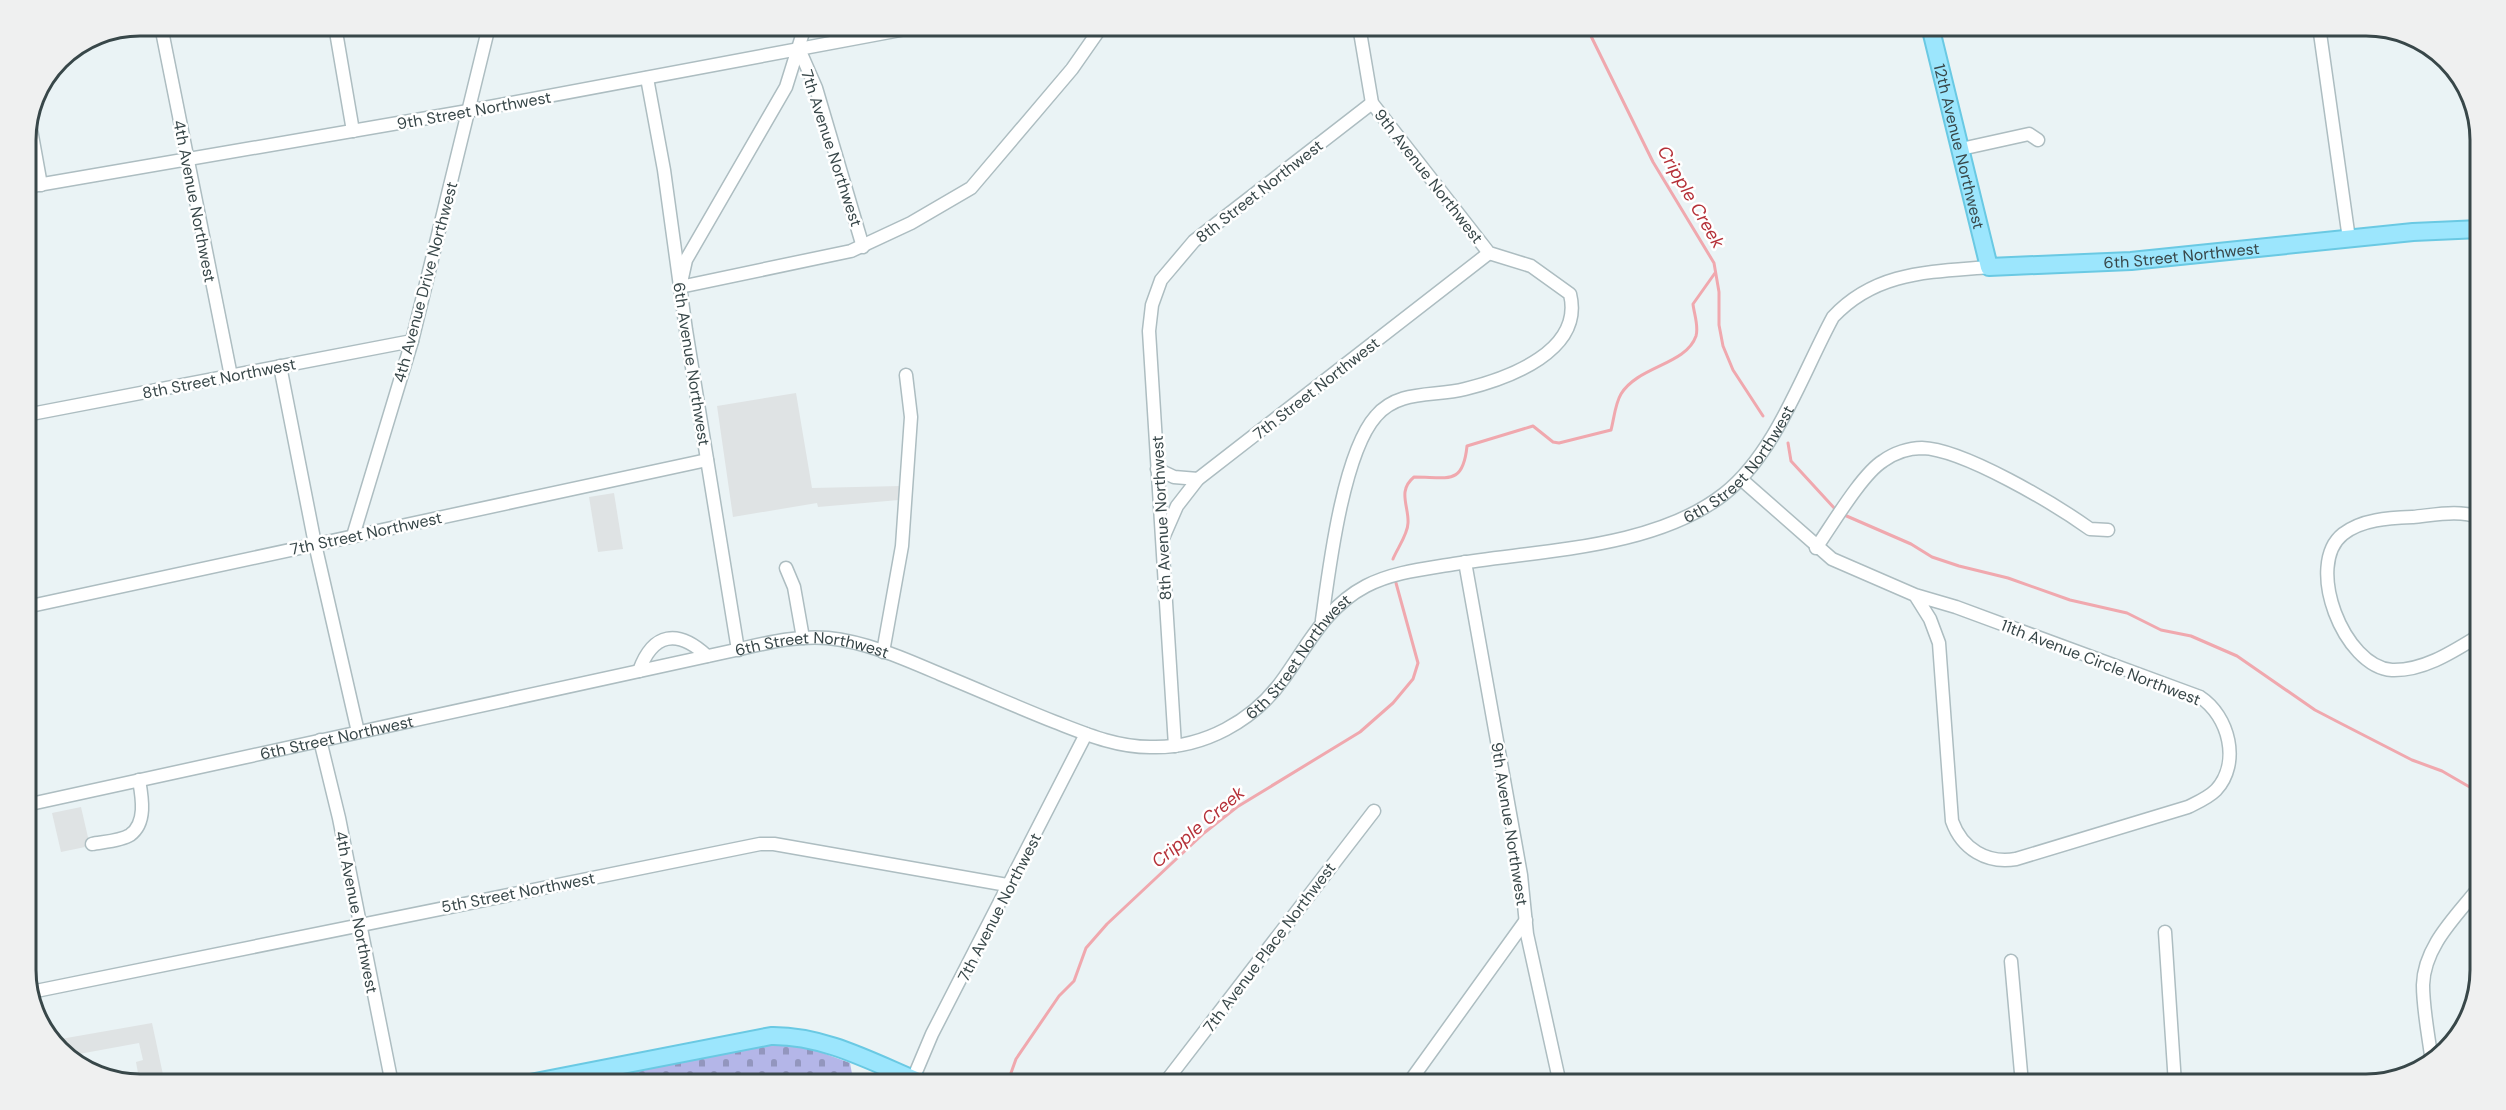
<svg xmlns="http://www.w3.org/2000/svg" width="2506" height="1110" font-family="'DM Sans',sans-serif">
	<defs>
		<pattern id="cemetery-stones" width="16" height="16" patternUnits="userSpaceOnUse" patternTransform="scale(1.5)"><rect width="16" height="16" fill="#b4b6e8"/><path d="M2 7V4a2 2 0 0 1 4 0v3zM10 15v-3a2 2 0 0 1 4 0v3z" fill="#9396be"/></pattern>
	</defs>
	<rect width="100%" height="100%" fill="#eaf3f5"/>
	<polygon fill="url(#cemetery-stones)" points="752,1044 801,1045 850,1063 854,1084 605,1084 603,1074"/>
	<g fill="#dfe3e4">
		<polygon points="796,393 812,488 900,486 899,500 818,507 817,503 733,517 717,406"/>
		<polygon points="614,493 623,549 598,552 589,497"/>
		<polygon points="81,807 90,846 61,852 52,813"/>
		<polygon points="152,1023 165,1084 140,1084 136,1062 143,1060 139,1043 79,1054 76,1059 55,1040"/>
	</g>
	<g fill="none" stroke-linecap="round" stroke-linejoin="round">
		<g stroke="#f0a8ae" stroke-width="3">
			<polyline points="1586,26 1653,162 1714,263 1719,292 1719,325 1723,346 1733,370 1763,416"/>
			<polyline points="1788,443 1791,461 1836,510"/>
			<polyline points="1842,514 1911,544 1932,557 1959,566 2008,578 2070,600 2127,613 2161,630 2191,636 2237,656 2315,710 2340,723 2412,760 2442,771 2480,793"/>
			<path d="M1393 559C1397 549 1408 534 1408 523 1409 506 1397 491 1414 477 1448 477 1463 486 1467 446L1533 426 1553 442 1559 443 1611 430C1614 419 1615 404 1621 394 1638 366 1686 365 1696 336 1699 326 1694 314 1693 304L1715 273"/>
			<polyline points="1007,1084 1016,1059 1059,996 1074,981 1086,948 1107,924 1204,833 1237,807 1360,732 1393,703 1413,679 1418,663 1396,583"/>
		</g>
		<g stroke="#adbdc1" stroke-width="15">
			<g id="minor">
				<polyline points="161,26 231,376"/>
				<polyline points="335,26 353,131"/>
				<polyline points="805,26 786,87 686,260 680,287 851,251 911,223 971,188 1072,69 1102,26"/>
				<polyline points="2319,26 2349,239"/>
				<polyline points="799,49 816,88 863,247"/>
				<polyline points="647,78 664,170 686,330 738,650"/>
				<polyline points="30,124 41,185"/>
				<polyline points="1961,149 2029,134 2038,140"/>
				<polyline points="26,187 468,111 922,26"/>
				<polyline points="280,366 315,544 358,732"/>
				<polyline points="26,415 412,341"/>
				<polyline points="1157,469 1174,477 1198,479"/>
				<path d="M1741 479 1832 559 1915 595 1930 619 1939 643 1952 821C1962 849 1987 864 2016 859L2188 807C2198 802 2208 798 2216 790 2241 763 2229 716 2200 697L1956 607 1915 595"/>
				<path d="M2480 518C2461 509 2434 515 2413 517 2389 518 2362 519 2343 534 2304 565 2344 667 2392 670 2424 671 2454 651 2480 635"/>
				<polyline points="353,536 412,341 489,26"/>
				<polyline points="1163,538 1177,506 1198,479 1489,253"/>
				<path d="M1816 548C1832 525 1862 474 1883 461 1894 453 1909 448 1922 448 1963 449 2055 504 2090 529L2108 530"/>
				<polyline points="1465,562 1521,875 1527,934 1560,1084"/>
				<polyline points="786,568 794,587 803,638"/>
				<polyline points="26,607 707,460"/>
				<path d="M1322 620C1329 569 1343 453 1376 416 1399 389 1434 397 1465 389 1509 378 1584 351 1570 294L1531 266 1489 253 1372 103 1359 26"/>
				<polyline points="883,652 902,546 911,417 906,375"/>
				<path d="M639 671C653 632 678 629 707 656"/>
				<polyline points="320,740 339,818 392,1084"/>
				<polyline points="1175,746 1149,331 1152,305 1161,280 1194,241 1372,103"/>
				<path id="s1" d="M26 805 731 651C763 644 795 635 828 638 867 642 905 659 940 674 979 690 1017 707 1055 722 1086 734 1116 747 1150 747 1203 749 1254 721 1284 678 1309 643 1326 607 1366 586 1393 572 1424 569 1454 564 1539 550 1654 549 1724 494 1776 453 1802 374 1833 317 1876 271 1930 272 1989 267"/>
				<path d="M92 844C102 842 121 841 130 835 147 823 142 797 139 780"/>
				<polyline points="2165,932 2175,1084"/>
				<polyline points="2011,961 2022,1084"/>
				<polyline points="31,992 760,844 774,844 1007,885"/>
				<path d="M2432 1063C2429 1038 2423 1010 2423 985 2424 945 2458 915 2480 886"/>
				<polyline points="913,1079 932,1034 1086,734"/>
				<polyline points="1164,1084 1374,811"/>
				<polyline points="1408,1084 1526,920"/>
			</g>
		</g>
		<g stroke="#6ac9e3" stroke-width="20">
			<g id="major">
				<path id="s2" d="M1930 26 1989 267 2131 261 2413 232 2480 229"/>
				<path d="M525 1084 771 1036C825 1035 876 1064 925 1084"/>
			</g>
		</g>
		<use href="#minor" stroke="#fff" stroke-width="12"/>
		<use href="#major" stroke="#9ce6fd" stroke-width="16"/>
	</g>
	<g text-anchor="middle" stroke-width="5" stroke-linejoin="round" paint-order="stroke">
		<g font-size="16" fill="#384749" stroke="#fff">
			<text transform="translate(474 110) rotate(-10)" y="6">9th Street Northwest</text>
			<text dy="6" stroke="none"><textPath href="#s2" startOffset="124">12th Avenue Northwest</textPath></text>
			<text transform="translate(832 148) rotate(72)" y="6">7th Avenue Northwest</text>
			<text transform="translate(1429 176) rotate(52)" y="6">9th Avenue Northwest</text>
			<text transform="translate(1259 191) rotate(-38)" y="6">8th Street Northwest</text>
			<text transform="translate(195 201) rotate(79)" y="6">4th Avenue Northwest</text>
			<text dy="6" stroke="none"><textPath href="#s2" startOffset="441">6th Street Northwest</textPath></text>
			<text transform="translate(425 282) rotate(-75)" y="6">4th Avenue Drive Northwest</text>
			<text transform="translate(692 364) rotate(81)" y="6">6th Avenue Northwest</text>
			<text transform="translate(219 378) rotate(-11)" y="6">8th Street Northwest</text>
			<text transform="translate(1316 388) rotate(-38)" y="6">7th Street Northwest</text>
			<text dy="6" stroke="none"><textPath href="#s1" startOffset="1848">6th Street Northwest</textPath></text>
			<text transform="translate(1161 518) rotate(-93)" y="6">8th Avenue Northwest</text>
			<text transform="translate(366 533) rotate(-12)" y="6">7th Street Northwest</text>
			<text dy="6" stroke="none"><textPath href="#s1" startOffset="804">6th Street Northwest</textPath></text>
			<text dy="6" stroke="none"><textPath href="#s1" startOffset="1344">6th Street Northwest</textPath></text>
			<text transform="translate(2101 662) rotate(21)" y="6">11th Avenue Circle Northwest</text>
			<text dy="6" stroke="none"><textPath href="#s1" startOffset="318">6th Street Northwest</textPath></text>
			<text transform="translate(1510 824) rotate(81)" y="6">9th Avenue Northwest</text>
			<text transform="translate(518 892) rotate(-11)" y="6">5th Street Northwest</text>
			<text transform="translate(999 907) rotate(-63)" y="6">7th Avenue Northwest</text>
			<text transform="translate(357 912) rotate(79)" y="6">4th Avenue Northwest</text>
			<text transform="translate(1269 947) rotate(-53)" y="6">7th Avenue Place Northwest</text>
		</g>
		<g font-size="18" font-style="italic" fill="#b53139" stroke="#fff">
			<text transform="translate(1691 197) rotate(60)" y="6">Cripple Creek</text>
			<text transform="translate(1198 827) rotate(-40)" y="6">Cripple Creek</text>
		</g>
	</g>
	<path d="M0 0H2506V1110H0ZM140 36H2366A104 104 0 0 1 2470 140V970A104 104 0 0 1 2366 1074H140A104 104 0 0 1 36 970V140A104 104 0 0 1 140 36Z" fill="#eff0f0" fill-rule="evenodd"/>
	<path fill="none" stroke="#384749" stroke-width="3" d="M140 36H2366A104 104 0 0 1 2470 140V970A104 104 0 0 1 2366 1074H140A104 104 0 0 1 36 970V140A104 104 0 0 1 140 36Z"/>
</svg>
